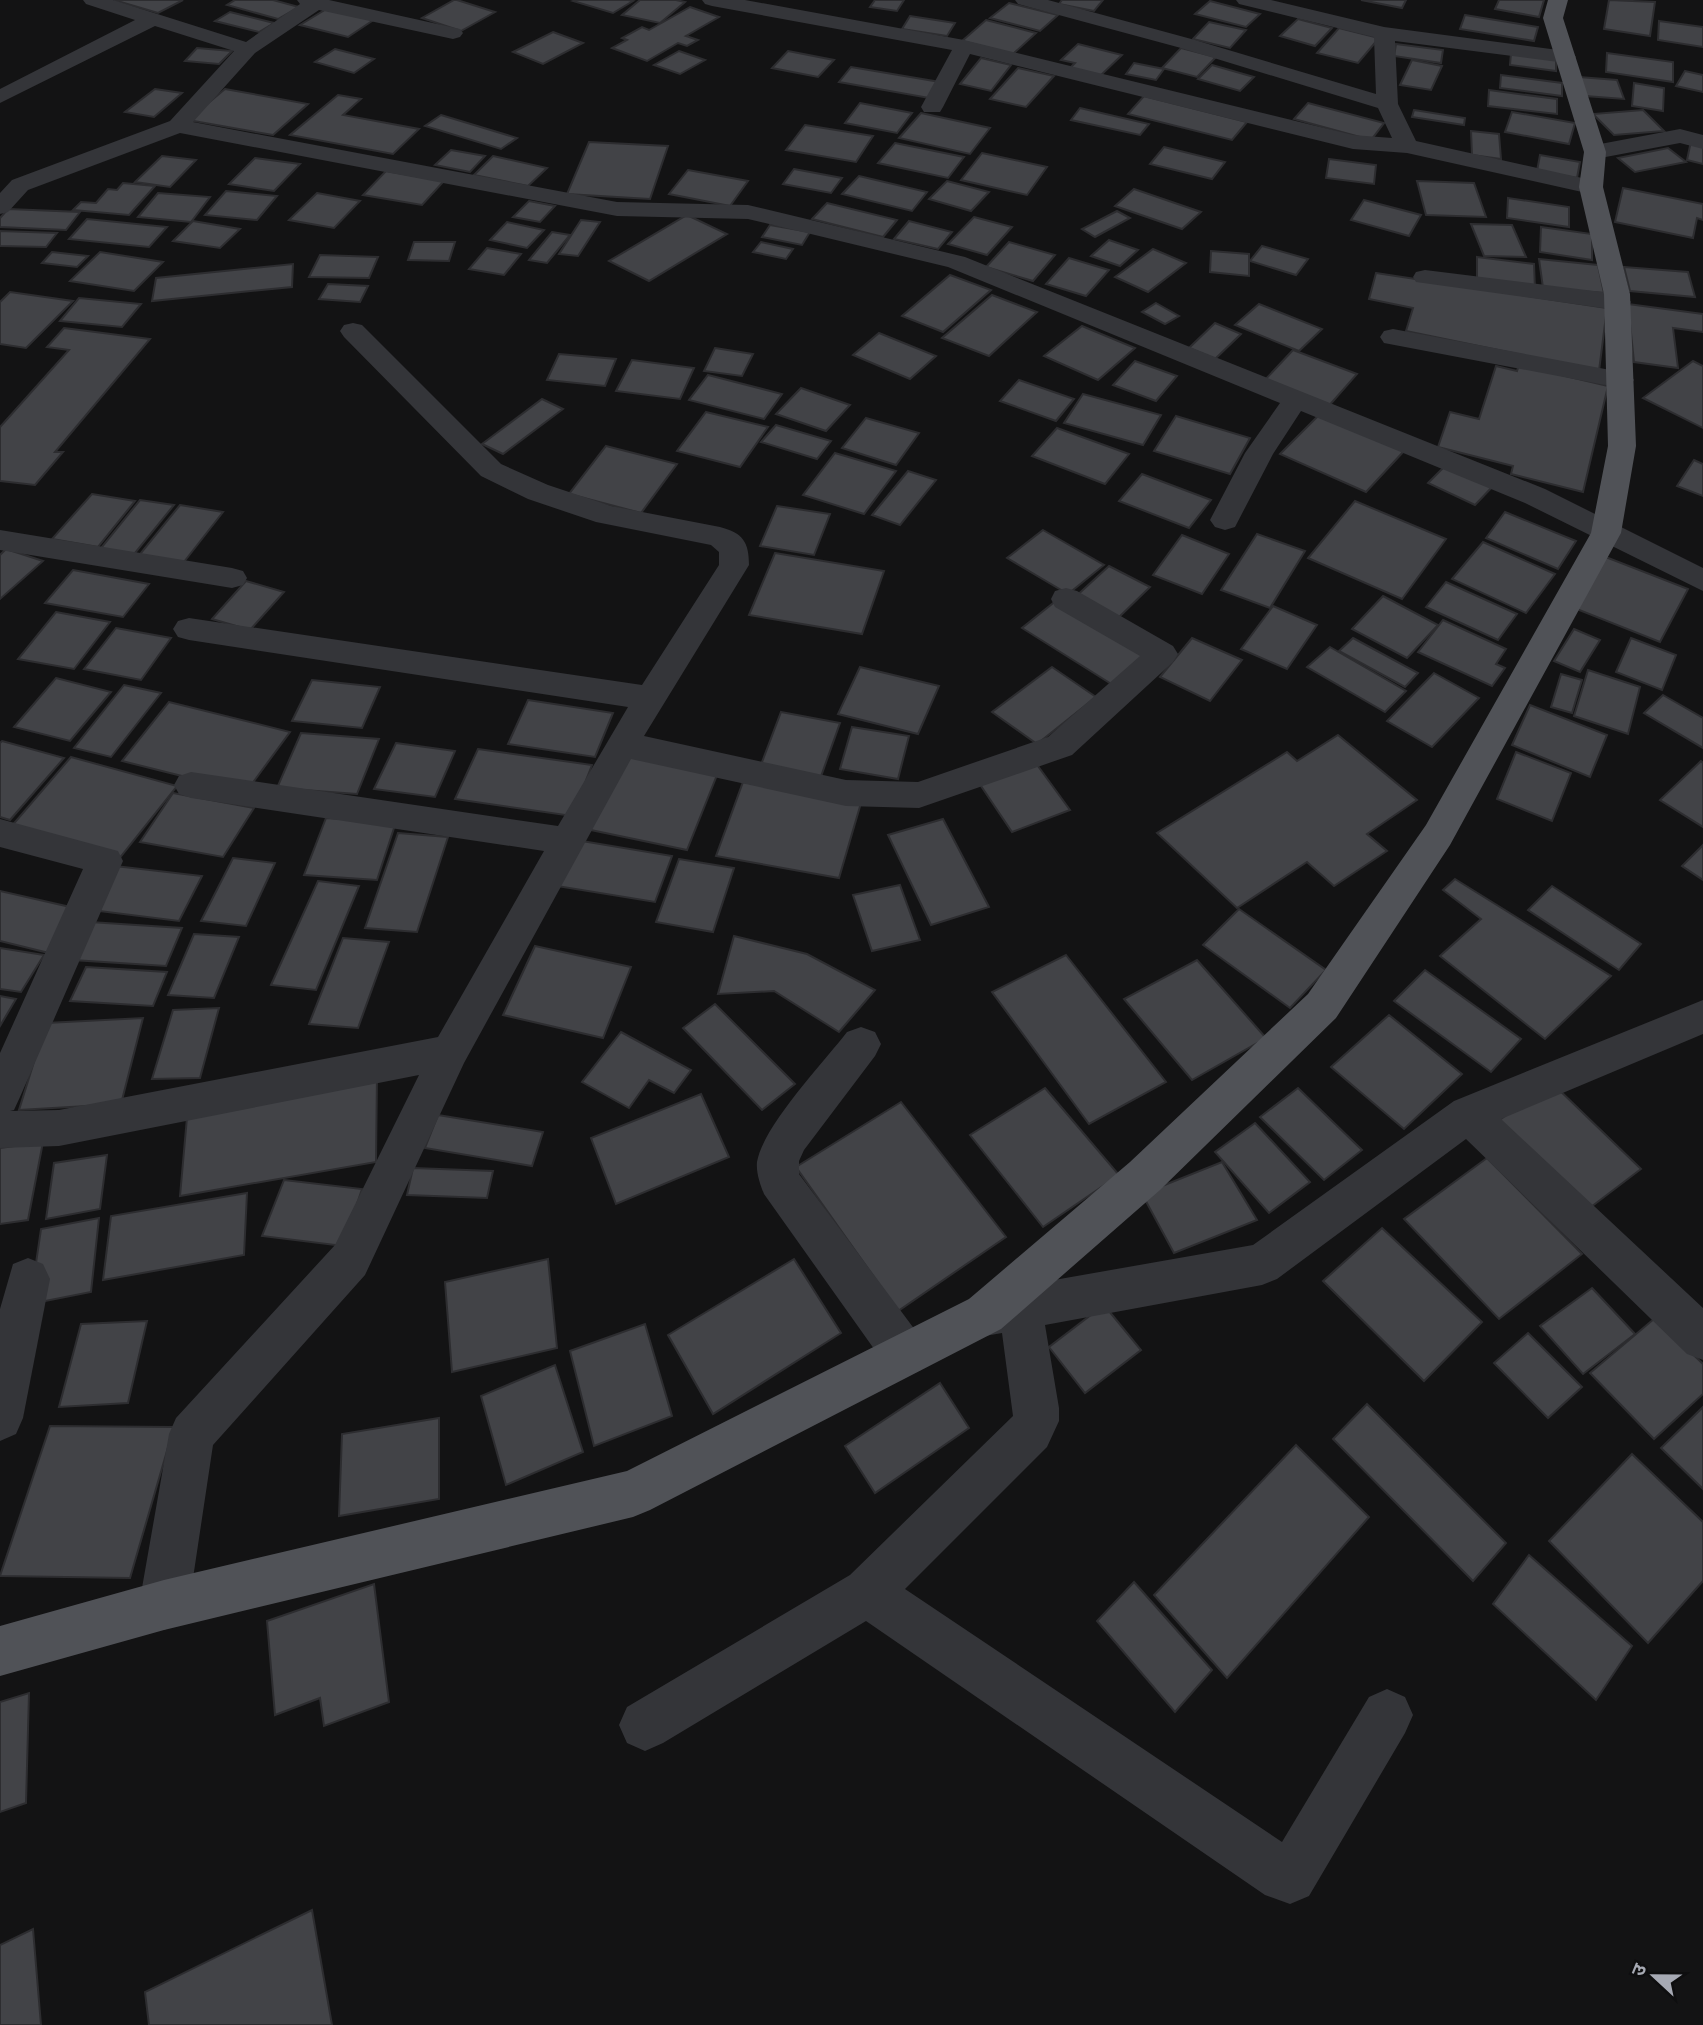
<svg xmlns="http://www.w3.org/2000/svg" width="1703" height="2025" font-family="Helvetica,'Noto Sans Devanagari',sans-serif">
	<rect width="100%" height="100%" fill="#131314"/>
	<g fill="#424347" stroke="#2d2d30" stroke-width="2">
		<polygon points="114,0 183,0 158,13"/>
		<polygon points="235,0 273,0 299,7 278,19 227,5"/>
		<polygon points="454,0 457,0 495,12 461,31 422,18"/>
		<polygon points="576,0 628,0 633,1 613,13 573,1"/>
		<polygon points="640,0 676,0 685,2 660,23 622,15"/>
		<polygon points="875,0 904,0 897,11 870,7"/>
		<polygon points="1062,0 1103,0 1094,11 1059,4"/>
		<polygon points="1361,0 1406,0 1402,8"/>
		<polygon points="1499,0 1544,0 1539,17 1495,9"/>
		<polygon points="1609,0 1655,2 1650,36 1604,29"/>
		<polygon points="1210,1 1260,14 1246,27 1195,14"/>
		<polygon points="1009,3 1058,15 1040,31 990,18"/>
		<polygon points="690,7 719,17 686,36 698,40 687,46 678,43 647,61 612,48 627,40 622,38 642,27 649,30"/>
		<polygon points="328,8 375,19 348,37 300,25"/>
		<polygon points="230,12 274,23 259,32 215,21"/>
		<polygon points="1465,15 1538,27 1534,41 1460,29"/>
		<polygon points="910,16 955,23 947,36 902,29"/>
		<polygon points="1298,19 1332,28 1315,46 1280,36"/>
		<polygon points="986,20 1036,33 1013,54 962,41"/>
		<polygon points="1659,21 1703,27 1703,47 1658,40"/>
		<polygon points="1209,22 1246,30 1230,48 1193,39"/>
		<polygon points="1339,28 1379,38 1358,63 1317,53"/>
		<polygon points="553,32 583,43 543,64 513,52"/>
		<polygon points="1078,44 1122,55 1099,77 1069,69 1075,63 1061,60"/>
		<polygon points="1396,44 1443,50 1441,63 1394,56"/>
		<polygon points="197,48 232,51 219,64 185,61"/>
		<polygon points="1181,48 1216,57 1197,77 1162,68"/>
		<polygon points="335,49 374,59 354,73 315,62"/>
		<polygon points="679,51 705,60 680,74 654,65"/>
		<polygon points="788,51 834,60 818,77 772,68"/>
		<polygon points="1511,53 1556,59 1556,71 1510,65"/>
		<polygon points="1607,53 1673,62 1673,82 1606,72"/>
		<polygon points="981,58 1011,65 991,91 960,84"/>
		<polygon points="1412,60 1442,66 1431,90 1400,85"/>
		<polygon points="1134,63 1164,69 1156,80 1126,74"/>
		<polygon points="1212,65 1254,77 1240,91 1198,79"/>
		<polygon points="851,67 940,82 929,98 839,82"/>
		<polygon points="1018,68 1054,76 1026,107 990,99"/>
		<polygon points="1685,71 1703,75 1703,92 1676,86"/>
		<polygon points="1501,75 1562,83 1562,96 1500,88"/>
		<polygon points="1579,77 1617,80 1624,99 1585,96"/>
		<polygon points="1634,83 1664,88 1663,111 1632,106"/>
		<polygon points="155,89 182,93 154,117 125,112"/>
		<polygon points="225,89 308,104 273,135 188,120"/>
		<polygon points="1489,90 1557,99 1557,114 1488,106"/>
		<polygon points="338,95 361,99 343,115 419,129 393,154 290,135"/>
		<polygon points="1144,96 1247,122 1232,140 1128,114"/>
		<polygon points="860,103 912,113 897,133 845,123"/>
		<polygon points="1308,103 1384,123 1371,140 1294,119"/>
		<polygon points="1080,108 1149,124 1140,135 1071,120"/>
		<polygon points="1414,110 1465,118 1464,125 1412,117"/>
		<polygon points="1643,110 1664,131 1614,135 1593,114"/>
		<polygon points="1512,112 1575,123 1569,144 1505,132"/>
		<polygon points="921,113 990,128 970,154 899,138"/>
		<polygon points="441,115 517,138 501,149 425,126"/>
		<polygon points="805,125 873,136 856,162 786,150"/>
		<polygon points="1471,131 1499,134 1501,159 1472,155"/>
		<polygon points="1691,141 1703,144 1703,164 1687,160"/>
		<polygon points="589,142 668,146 650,199 567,194"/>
		<polygon points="895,143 964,157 948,178 878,163"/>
		<polygon points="1164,147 1225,162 1212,179 1150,164"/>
		<polygon points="1668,148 1686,162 1635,172 1618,158"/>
		<polygon points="451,150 485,156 470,172 435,165"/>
		<polygon points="982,153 1047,167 1027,195 961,180"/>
		<polygon points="1540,155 1580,162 1577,178 1537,171"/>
		<polygon points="162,156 196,160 170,187 135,182"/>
		<polygon points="493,156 547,168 528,186 474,175"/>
		<polygon points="255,158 300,164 274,191 229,184"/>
		<polygon points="1329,159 1376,165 1374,184 1326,178"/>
		<polygon points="794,169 842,178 831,193 783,184"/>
		<polygon points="688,170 748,181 730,206 669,194"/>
		<polygon points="386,171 444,181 422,205 363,195"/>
		<polygon points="859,176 927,192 912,211 842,194"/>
		<polygon points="947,181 989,192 971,211 929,199"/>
		<polygon points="1417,181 1474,183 1486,217 1426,215"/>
		<polygon points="123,183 155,186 129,215 73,210 81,202 96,203 108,189 117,190"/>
		<polygon points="1623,188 1703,204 1703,220 1697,218 1693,238 1615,222"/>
		<polygon points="1134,189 1201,212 1182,229 1115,206"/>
		<polygon points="226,191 277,196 257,220 205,215"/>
		<polygon points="158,193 210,197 191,222 138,217"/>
		<polygon points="317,193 360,201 334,228 289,220"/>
		<polygon points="1508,198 1569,207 1569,227 1507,218"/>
		<polygon points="1364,200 1421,215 1409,236 1351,220"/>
		<polygon points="529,201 555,206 540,222 513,217"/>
		<polygon points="827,203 897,220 883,237 812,219"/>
		<polygon points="8,209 80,212 66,230 0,227 0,218"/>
		<polygon points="1117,211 1130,218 1095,237 1082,229"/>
		<polygon points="687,215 727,234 649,281 609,261"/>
		<polygon points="974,217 1012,227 987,255 948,244"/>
		<polygon points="87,219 167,227 149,247 69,239"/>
		<polygon points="581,220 600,222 578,256 559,254"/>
		<polygon points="193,221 240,229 220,248 173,241"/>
		<polygon points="909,221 952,232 938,249 894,239"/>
		<polygon points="507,222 544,230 527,248 490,240"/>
		<polygon points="1471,224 1512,225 1526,257 1484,256"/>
		<polygon points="770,225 810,232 802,245 762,237"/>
		<polygon points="1541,227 1592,234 1592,260 1540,252"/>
		<polygon points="0,231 57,233 46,247 0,246"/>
		<polygon points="552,232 570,235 547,263 529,260"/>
		<polygon points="1109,240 1138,250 1120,266 1091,256"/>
		<polygon points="414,242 455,242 449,261 408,260"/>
		<polygon points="761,242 793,249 786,259 753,252"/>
		<polygon points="1009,242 1055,255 1033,281 986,267"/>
		<polygon points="1262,246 1308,259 1296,275 1250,261"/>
		<polygon points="487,248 521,254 504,275 469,269"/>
		<polygon points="1153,249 1186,263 1148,292 1115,277"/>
		<polygon points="1211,251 1249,254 1249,276 1210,272"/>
		<polygon points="52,252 88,256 77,267 42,263"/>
		<polygon points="100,252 163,262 134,291 70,281"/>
		<polygon points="320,255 378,257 369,278 309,277"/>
		<polygon points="1477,257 1534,264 1535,289 1477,282"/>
		<polygon points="1069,258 1109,270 1086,296 1046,284"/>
		<polygon points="1539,259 1598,265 1604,293 1543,288"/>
		<polygon points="293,264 292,287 152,301 156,278"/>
		<polygon points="1624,267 1688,272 1695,297 1630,291"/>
		<polygon points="1376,273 1607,308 1599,371 1406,331 1413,308 1369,299"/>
		<polygon points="950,275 991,290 943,332 902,316"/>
		<polygon points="328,284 368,286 360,302 319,299"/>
		<polygon points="10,292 73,301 26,348 0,344 0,302"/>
		<polygon points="992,295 1037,312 989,356 942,338"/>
		<polygon points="79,298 141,304 122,327 60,321"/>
		<polygon points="1156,303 1179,316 1165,324 1142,312"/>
		<polygon points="1259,304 1322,329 1299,351 1235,325"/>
		<polygon points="1628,304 1703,314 1703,332 1673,328 1678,368 1634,362"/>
		<polygon points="1215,323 1241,334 1215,359 1189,348"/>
		<polygon points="1082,326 1135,348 1098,380 1044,356"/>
		<polygon points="64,328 150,339 55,452 63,452 35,485 0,481 0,427 69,350 47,347"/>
		<polygon points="879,333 936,356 910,379 853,355"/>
		<polygon points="715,348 753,354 742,376 704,371"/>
		<polygon points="1293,350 1357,374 1327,408 1262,383"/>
		<polygon points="559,354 616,359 605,386 547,380"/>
		<polygon points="632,360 694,368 680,399 616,391"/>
		<polygon points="1135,361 1177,376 1156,401 1113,385"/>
		<polygon points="1693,361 1703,366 1703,428 1643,398"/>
		<polygon points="1519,365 1608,386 1583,492 1511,474 1513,466 1438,447 1450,412 1479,419 1496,366 1517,371"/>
		<polygon points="708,375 782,394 764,419 689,400"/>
		<polygon points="1019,380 1074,399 1056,421 1000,401"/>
		<polygon points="801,388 850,405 826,431 776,414"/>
		<polygon points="1083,394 1161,415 1143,445 1064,423"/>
		<polygon points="542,399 563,409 503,454 482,444"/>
		<polygon points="706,412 768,427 740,467 677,451"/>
		<polygon points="1319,415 1404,451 1366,492 1280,454"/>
		<polygon points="1176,416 1250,438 1230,474 1154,451"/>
		<polygon points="866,418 919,433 896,465 842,448"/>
		<polygon points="776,425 831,441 817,459 761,442"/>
		<polygon points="1057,428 1129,454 1105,484 1032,456"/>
		<polygon points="606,446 677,464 641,513 569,494"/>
		<polygon points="835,453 896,471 864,514 803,495"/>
		<polygon points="1694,460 1703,464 1703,496 1677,486"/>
		<polygon points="1447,464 1494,485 1475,505 1428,483"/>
		<polygon points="908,471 936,480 900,525 872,515"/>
		<polygon points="1142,474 1211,500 1189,528 1119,501"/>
		<polygon points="92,494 135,501 98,547 52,539"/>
		<polygon points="140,500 174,505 131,558 97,553"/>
		<polygon points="1355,501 1446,539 1402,599 1308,558"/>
		<polygon points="180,505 223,512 180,567 136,559"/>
		<polygon points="777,506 830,514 814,555 760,546"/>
		<polygon points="1505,512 1576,541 1558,569 1486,538"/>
		<polygon points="1043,530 1104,565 1068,594 1007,558"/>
		<polygon points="1257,534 1305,551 1270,608 1221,590"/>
		<polygon points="1182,535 1229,554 1202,594 1153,575"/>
		<polygon points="1483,542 1555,574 1526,613 1452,579"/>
		<polygon points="6,549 43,561 0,599 0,555"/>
		<polygon points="775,553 884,571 862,634 749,615"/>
		<polygon points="1598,554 1688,589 1660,642 1569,606"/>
		<polygon points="1109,566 1150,587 1115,621 1073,599"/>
		<polygon points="73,570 149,584 123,617 45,603"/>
		<polygon points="246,581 284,592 250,630 212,619"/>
		<polygon points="1446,582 1517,614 1498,640 1426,607"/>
		<polygon points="1383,596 1438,625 1407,658 1352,629"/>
		<polygon points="1057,600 1147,655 1113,685 1022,628"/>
		<polygon points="1273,606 1317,625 1287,669 1241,649"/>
		<polygon points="56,612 110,622 74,669 18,659"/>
		<polygon points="1443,620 1506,649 1496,664 1505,668 1492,686 1418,652"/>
		<polygon points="116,628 171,638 141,680 84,669"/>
		<polygon points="1574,629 1600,640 1580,672 1554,661"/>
		<polygon points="1192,638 1242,660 1210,701 1160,677"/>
		<polygon points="1353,638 1418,673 1405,687 1339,651"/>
		<polygon points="1631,638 1676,655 1662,690 1616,672"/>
		<polygon points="1330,647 1406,691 1385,712 1307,667"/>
		<polygon points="860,667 939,686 918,734 838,714"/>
		<polygon points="1052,667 1096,697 1037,744 992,712"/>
		<polygon points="1588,670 1640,687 1628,734 1574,716"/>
		<polygon points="1434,673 1479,698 1432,747 1387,721"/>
		<polygon points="1561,674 1582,680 1572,713 1551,707"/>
		<polygon points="56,678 111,692 70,741 14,727"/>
		<polygon points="312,680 380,687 362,728 292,721"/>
		<polygon points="124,685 161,693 111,757 74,748"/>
		<polygon points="1663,695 1703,718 1703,748 1644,713"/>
		<polygon points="528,700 613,713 595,757 508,744"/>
		<polygon points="169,702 290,732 246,792 122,761"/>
		<polygon points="1530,705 1607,735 1590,777 1512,745"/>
		<polygon points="781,712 840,723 819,782 759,770"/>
		<polygon points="852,727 909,736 898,779 840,769"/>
		<polygon points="301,733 379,739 357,794 277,788"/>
		<polygon points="1338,735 1417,800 1367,834 1387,851 1334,886 1307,862 1237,908 1157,833 1287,752 1297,761"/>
		<polygon points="2,741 64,758 10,820 0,817 0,743"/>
		<polygon points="396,743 455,751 435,797 374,789"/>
		<polygon points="478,749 592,765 572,816 455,799"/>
		<polygon points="1516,752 1571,773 1552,821 1497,799"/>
		<polygon points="621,755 717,775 687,850 586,829"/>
		<polygon points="71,757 177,786 118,860 10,828"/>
		<polygon points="1701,761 1703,763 1703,827 1660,800"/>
		<polygon points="1035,762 1070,810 1012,832 979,783"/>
		<polygon points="743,782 861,803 839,878 716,856"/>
		<polygon points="173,793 254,808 223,857 140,842"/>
		<polygon points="326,818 396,822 377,880 304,875"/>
		<polygon points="943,819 989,907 931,925 888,835"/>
		<polygon points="398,833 448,837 417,932 365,928"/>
		<polygon points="576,840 672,856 655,902 557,886"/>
		<polygon points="1703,845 1703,880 1682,866"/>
		<polygon points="233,858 275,863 246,926 201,921"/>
		<polygon points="679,859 734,868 713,932 656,922"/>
		<polygon points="115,866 202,876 179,921 91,910"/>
		<polygon points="1455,879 1611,976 1545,1039 1440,956 1481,919 1443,890"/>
		<polygon points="318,881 359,886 316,990 271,985"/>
		<polygon points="900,885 920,940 872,951 853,895"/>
		<polygon points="1552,886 1641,944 1619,970 1528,910"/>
		<polygon points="0,891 79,909 49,953 0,941"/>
		<polygon points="1239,909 1326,970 1290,1008 1203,945"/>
		<polygon points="90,922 182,928 166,966 73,960"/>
		<polygon points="194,934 239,937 214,998 168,995"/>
		<polygon points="734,936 807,954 875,990 839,1032 774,991 718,994"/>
		<polygon points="343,938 389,942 358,1028 309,1024"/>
		<polygon points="535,946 631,967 603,1038 503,1015"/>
		<polygon points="0,948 44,955 21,992 0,989"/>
		<polygon points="1066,955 1166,1082 1089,1124 992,992"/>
		<polygon points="1197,960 1266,1038 1192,1080 1124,999"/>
		<polygon points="86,967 167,972 153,1006 70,1001"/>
		<polygon points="1425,970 1521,1039 1491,1072 1394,1001"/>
		<polygon points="0,996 16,999 0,1026"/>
		<polygon points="715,1004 795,1084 762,1110 683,1028"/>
		<polygon points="219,1008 200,1078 152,1079 173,1010"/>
		<polygon points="1389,1015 1462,1074 1404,1129 1331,1067"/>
		<polygon points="143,1018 121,1104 19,1110 46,1023"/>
		<polygon points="621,1032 691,1070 674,1093 649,1080 629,1108 582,1082"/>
		<polygon points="377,1075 376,1162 180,1196 188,1106"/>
		<polygon points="1552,1083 1641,1169 1587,1210 1498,1121"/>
		<polygon points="1045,1088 1119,1175 1043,1227 970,1135"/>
		<polygon points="1298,1088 1362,1150 1324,1180 1260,1117"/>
		<polygon points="701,1094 729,1157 616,1204 591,1138"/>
		<polygon points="901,1102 1006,1237 898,1311 796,1167"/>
		<polygon points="438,1115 543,1132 532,1166 425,1148"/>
		<polygon points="1255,1123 1310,1182 1269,1213 1215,1152"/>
		<polygon points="43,1142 28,1220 0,1224 0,1148"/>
		<polygon points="107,1155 100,1209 46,1219 54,1163"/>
		<polygon points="1487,1158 1582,1254 1499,1319 1404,1219"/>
		<polygon points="1222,1162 1257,1220 1174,1253 1142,1194"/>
		<polygon points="413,1168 493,1171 487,1198 407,1195"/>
		<polygon points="284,1180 362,1189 343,1246 262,1236"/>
		<polygon points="247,1193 244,1255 103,1280 111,1216"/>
		<polygon points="99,1218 91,1292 30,1304 41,1229"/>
		<polygon points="1382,1228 1482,1322 1424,1381 1323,1281"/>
		<polygon points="548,1259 557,1348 452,1372 445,1282"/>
		<polygon points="794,1259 841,1333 713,1414 668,1335"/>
		<polygon points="1592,1288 1635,1334 1583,1374 1540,1326"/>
		<polygon points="1104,1305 1141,1350 1085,1393 1049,1347"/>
		<polygon points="1655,1318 1703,1364 1703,1394 1654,1439 1590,1373"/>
		<polygon points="147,1321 128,1403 59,1407 81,1324"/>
		<polygon points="645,1324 672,1416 594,1446 570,1351"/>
		<polygon points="1528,1333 1582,1387 1548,1418 1494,1363"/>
		<polygon points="555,1365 583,1452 506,1485 481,1396"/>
		<polygon points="940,1383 969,1428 875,1493 845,1446"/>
		<polygon points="1367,1404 1506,1543 1473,1581 1333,1439"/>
		<polygon points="1703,1407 1703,1489 1661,1448"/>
		<polygon points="439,1418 439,1499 339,1516 342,1434"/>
		<polygon points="50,1426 174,1427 130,1578 0,1576"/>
		<polygon points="1296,1445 1369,1517 1227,1678 1154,1595"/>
		<polygon points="1632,1454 1703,1522 1703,1581 1648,1643 1549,1541"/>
		<polygon points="1529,1555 1632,1646 1596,1700 1493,1604"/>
		<polygon points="1134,1582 1212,1670 1175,1712 1097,1621"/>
		<polygon points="374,1584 389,1702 324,1726 320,1698 275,1715 267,1621"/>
		<polygon points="29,1693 26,1803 0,1812 0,1702"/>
		<polygon points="312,1910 332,2025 149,2025 145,1992"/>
		<polygon points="33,1929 41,2025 0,2025 0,1945"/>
	</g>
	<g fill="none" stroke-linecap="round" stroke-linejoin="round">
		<g fill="#343539" fill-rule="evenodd">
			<polygon points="83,0 113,0 246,42 300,4 297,0 329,0 460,29 463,33 460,37 453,39 319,10 255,53 193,122 617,202 748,205 965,257 1545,489 1703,568 1703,591 1525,503 1301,411 1273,454 1235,527 1225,530 1215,527 1210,520 1245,453 1280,403 948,267 748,219 617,216 180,133 28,190 8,212 0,214 0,193 12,180 170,121 234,51 155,26 0,103 0,89 135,20 86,4"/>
			<polygon points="702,0 745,0 964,40 1353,135 1392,138 1378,108 1181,48 1018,4 1015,0 1048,0 1195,40 1376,94 1374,37 1239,4 1236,0 1271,0 1384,27 1566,51 1573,53 1576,57 1573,61 1566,63 1395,41 1398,104 1416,141 1591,180 1599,182 1603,187 1599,192 1591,194 1407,153 1353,149 970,54 943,107 940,112 924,112 921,107 952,50 712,6 705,4"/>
			<polygon points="1680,129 1703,135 1703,149 1680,143 1595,159 1587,157 1584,152 1587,147 1595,145"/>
			<polygon points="1425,270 1618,294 1627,297 1631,302 1627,307 1618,310 1416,282 1413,277 1416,272"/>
			<path d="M353 323 362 325 501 464 548 485 611 506 720 527C743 533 749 542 749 565L644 736 846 780 918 782 1048 737 1140 656 1055 607 1051 599 1055 591 1066 588 1077 591 1173 646 1178 654 1173 662 1072 755 919 808 846 806 631 759 464 1063 365 1275 213 1445 189 1605 181 1622 164 1630 147 1622 139 1605 169 1434 176 1418 335 1245 419 1075 59 1146 0 1148V1053L83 869 0 847V819L118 851 123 861 20 1097 14 1110 10 1111 59 1110 438 1037 544 851 191 798 179 794 174 785 179 776 191 772 558 826 628 707 189 640 178 637 173 629 178 621 189 618 642 685 719 565V552L711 545 596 522 528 499 481 476 344 337 340 331 344 325Z"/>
			<polygon points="1393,329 1621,372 1630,374 1634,380 1630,386 1621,388 1384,343 1380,337 1384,331"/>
			<polygon points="0,530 232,568 243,571 247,578 243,585 232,588 0,550"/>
			<polygon points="1703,1000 1703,1034 1501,1119 1703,1308 1703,1360 1687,1354 1466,1139 1277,1279 1262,1285 1045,1325 1059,1408 1059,1421 1047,1447 905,1589 1282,1842 1369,1697 1387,1689 1405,1697 1413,1715 1405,1733 1309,1896 1290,1904 1265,1895 866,1621 663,1743 645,1751 627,1743 619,1725 627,1707 850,1575 1013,1416 1002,1333 985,1336 969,1329 963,1314 969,1299 985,1292 1020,1286 1253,1245 1454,1101"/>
			<path d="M861 1027 875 1032 881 1044 875 1056 804 1150 799 1161V1174L921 1338 927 1354 921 1370 905 1376 889 1370 764 1194C760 1184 756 1173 757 1162 763 1126 824 1062 847 1032Z"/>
			<polygon points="28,1258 43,1264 50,1279 23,1418 16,1434 0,1441 0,1309 13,1264"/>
		</g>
		<polygon fill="#505257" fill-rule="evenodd" points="1548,0 1568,0 1563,18 1606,152 1603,187 1630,294 1636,446 1621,533 1450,845 1336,1018 1160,1190 1001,1329 650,1510 633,1517 164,1630 0,1676 0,1626 164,1580 627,1471 969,1299 1130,1162 1308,994 1426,825 1591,533 1608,446 1604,294 1579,187 1584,152 1543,18"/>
	</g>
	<g transform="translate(1654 1976) rotate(292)" stroke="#0e0e0f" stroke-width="5" paint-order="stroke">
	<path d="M0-5L12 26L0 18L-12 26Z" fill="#a6a9b3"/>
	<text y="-10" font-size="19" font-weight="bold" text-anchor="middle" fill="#a6a9b3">उ</text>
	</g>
</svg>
